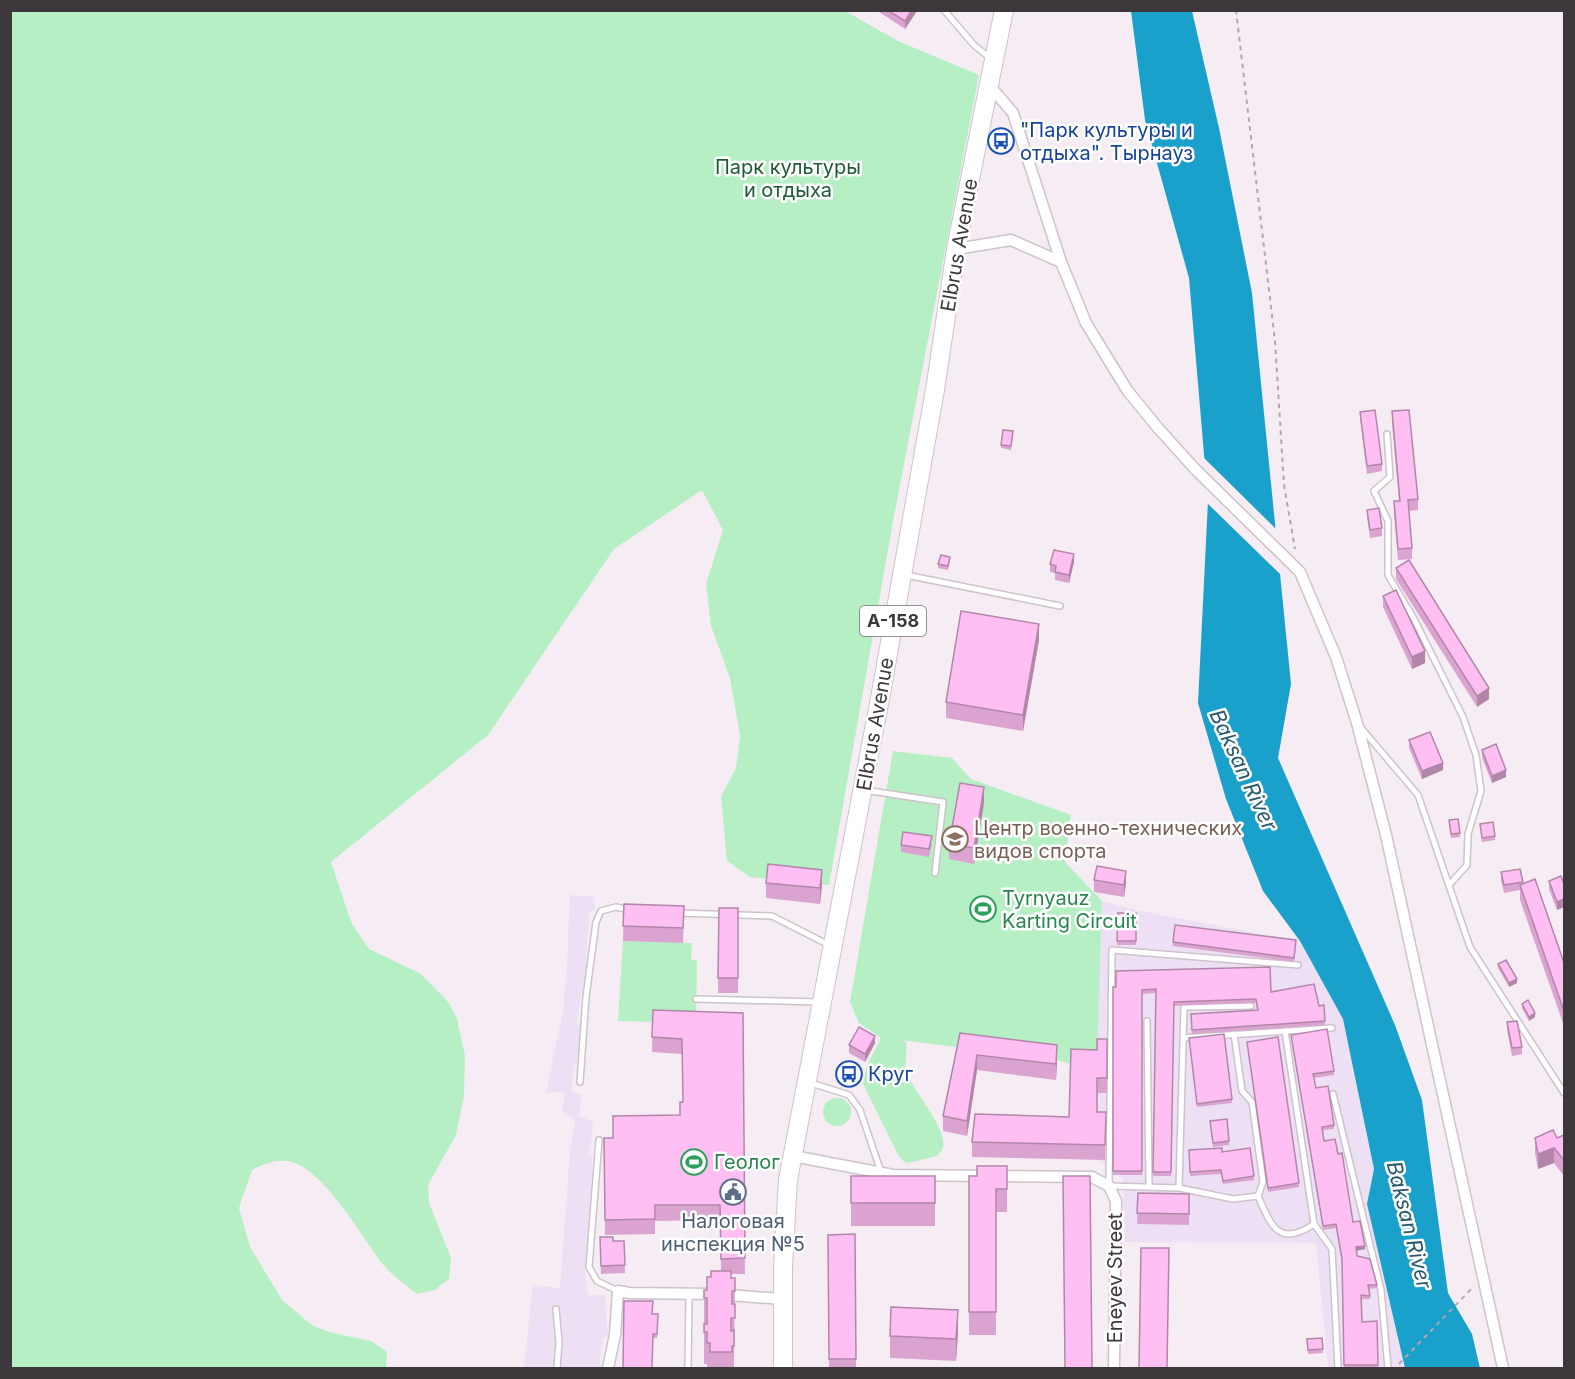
<svg xmlns="http://www.w3.org/2000/svg" width="1575" height="1379" font-family="Inter,sans-serif">
	<rect width="100%" height="100%" fill="#f6ecf4"/>
	<g fill="#ede0f4">
		<polygon points="570,895 594,897 595,910 589,912 586,968 577,1022 584,1026 577,1063 574,1064 571,1091 582,1095 579,1116 594,1122 589,1154 592,1155 591,1206 585,1272 588,1295 605,1295 608,1337 603,1337 599,1368 524,1368 533,1285 560,1288 570,1150 575,1120 562,1111 565,1092 546,1093 563,1011 567,965"/>
		<polygon points="1102,901 1135,910 1300,941 1343,1019 1374,1169 1367,1204 1405,1368 1328,1368 1316,1243 1125,1242 1123,1179 1097,1160 1105,1159 1106,1128 1097,1127 1097,1093 1107,1093 1107,1055 1097,1054"/>
	</g>
	<g fill="#b7efc5">
		<path d="M10 11H845L898 41 979 75 894 516 829 885 750 877 727 861 721 797 736 768 740 736 730 678 711 626 706 584 723 530 702 490 614 549 488 735 331 862 351 922 369 949 421 974 449 1003 457 1019 465 1056 464 1096 456 1135 428 1185 429 1203 451 1258 449 1279 435 1290 417 1294C406 1285 394 1277 385 1267 363 1240 323 1165 287 1161 274 1160 264 1164 252 1170L239 1208 250 1247 282 1300 313 1326 333 1333 371 1341 387 1352 386 1368H11Z"/>
		<path d="M893 751 952 758 971 779 1071 815 1065 862 1102 901 1097 1065 1071 1064 1057 1060 901 1040 906 1042C908 1052 904 1061 906 1070 912 1091 948 1128 943 1148 943 1149 938 1155 937 1156L908 1163 903 1161 897 1153 863 1084 867 1065 881 1038 859 1023 850 1002Z"/>
		<polygon points="623,941 692,943 691,960 697,960 696,1023 618,1021"/>
		<circle cx="837" cy="1112" r="14"/>
	</g>
	<polygon fill="#1aa1cb" points="1131,11 1192,11 1219,128 1252,293 1291,684 1278,758 1395,1025 1422,1100 1448,1293 1472,1334 1480,1368 1405,1368 1367,1204 1374,1169 1343,1019 1300,941 1263,891 1226,799 1198,703 1208,501 1189,278 1145,120"/>
	<polygon fill="#f6ecf4" points="1201,455 1278,531 1283,577 1205,501"/>
	<g fill="none" stroke-linecap="round" stroke-linejoin="round">
		<g stroke="#cdc3cb" stroke-width="8">
			<g id="service">
				<polyline points="944,10 974,45 990,58"/>
				<polyline points="1387,434 1390,477 1374,491 1388,521 1388,575 1414,619 1463,717 1476,755 1481,791 1468,834 1467,865 1449,885"/>
				<polyline points="906,575 1060,606"/>
				<polyline points="1362,729 1418,795 1470,947 1564,1093"/>
				<polyline points="864,790 943,802 935,873"/>
				<polyline points="678,913 772,916 829,945"/>
				<path d="M1298 965 1112 950 1109 1186 1179 1188 1233 1199 1258 1196C1271 1226 1279 1248 1314 1224"/>
				<polyline points="696,999 818,1002"/>
				<polyline points="1147,1021 1149,1186"/>
				<polyline points="1285,1031 1314,1224 1332,1249 1338,1368"/>
				<polyline points="1234,1034 1242,1091 1252,1102 1263,1182 1258,1196"/>
				<polyline points="1183,1038 1332,1028"/>
				<polyline points="580,1082 586,997 596,922 601,911 616,907 630,910"/>
				<polyline points="811,1083 849,1095 860,1110 881,1172"/>
				<polyline points="1333,1094 1381,1290 1388,1368"/>
				<polyline points="599,1140 589,1267 597,1281 618,1291"/>
				<polyline points="1179,1188 1184,1007 1251,1006"/>
				<polyline points="556,1309 559,1342 557,1368"/>
				<polyline points="688,1368 689,1294"/>
			</g>
		</g>
		<g stroke="#cdc3cb" stroke-width="13">
			<g id="minor">
				<polyline points="989,85 1013,113 1061,262 1086,323 1127,390 1158,428 1195,469 1300,572 1336,657 1357,723 1386,835 1503,1368"/>
				<polyline points="956,249 1011,240 1061,262"/>
				<polyline points="793,1156 893,1175 1092,1177 1109,1186 1116,1201 1114,1368"/>
				<polyline points="608,1368 615,1335 618,1291 629,1293 715,1294 782,1299"/>
			</g>
		</g>
		<g stroke="#cdc3cb" stroke-width="20">
			<polyline id="primary" points="783,1368 783,1267 788,1180 881,693 935,390 956,249 1004,10"/>
		</g>
		<g stroke="#b0a8af" stroke-width="2" stroke-dasharray="4.5 4.5" stroke-linecap="butt">
			<polyline points="1236,10 1275,341 1284,485 1295,549"/>
			<polyline points="1399,1364 1474,1286"/>
		</g>
		<use href="#service" stroke="#fff" stroke-width="5"/>
		<use href="#minor" stroke="#fff" stroke-width="10"/>
		<use href="#primary" stroke="#fff" stroke-width="18"/>
	</g>
	<g fill="#dba4d0">
		<polygon points="876,10 917,10 905,29"/>
		<polygon points="1392,411 1418,499 1418,510 1409,511 1412,548 1412,559 1398,560 1394,513 1394,501 1399,501 1392,423"/>
		<polygon points="1360,412 1382,464 1382,471 1367,474 1360,419"/>
		<polygon points="1013,435 1011,450 1001,448 1001,445"/>
		<polygon points="1367,510 1382,528 1382,536 1370,538 1367,517"/>
		<polygon points="950,561 948,570 938,568 938,564"/>
		<polygon points="1074,562 1069,583 1055,580 1055,573 1050,572 1050,564"/>
		<polygon points="1396,568 1489,699 1477,707 1396,579"/>
		<polygon points="1383,596 1425,663 1412,669 1383,607"/>
		<polygon points="1039,640 1023,731 946,718 946,702"/>
		<polygon points="1409,740 1443,770 1422,779 1409,748"/>
		<polygon points="1482,750 1506,777 1492,783 1482,758"/>
		<polygon points="984,803 974,864 949,859 949,844"/>
		<polygon points="1449,820 1460,833 1460,837 1451,838"/>
		<polygon points="1480,824 1495,836 1495,840 1482,842"/>
		<polygon points="932,844 929,857 901,852 901,845"/>
		<polygon points="1520,869 1523,884 1564,963 1564,1026 1520,900 1520,890 1504,893 1501,880 1501,872"/>
		<polygon points="1094,880 1126,883 1124,897 1094,892"/>
		<polygon points="1549,881 1564,884 1564,907 1557,910 1549,889"/>
		<polygon points="766,883 822,885 820,904 766,898"/>
		<polygon points="624,904 684,906 683,943 623,941"/>
		<polygon points="719,908 738,908 738,993 718,993"/>
		<polygon points="1118,913 1136,913 1136,945 1117,945"/>
		<polygon points="1173,942 1296,944 1294,962 1173,946"/>
		<polygon points="1498,964 1517,983 1509,987 1498,968"/>
		<polygon points="1113,987 1271,992 1319,1006 1324,1005 1325,1025 1192,1034 1191,1014 1257,1010 1256,1003 1174,1006 1171,1176 1153,1176 1156,993 1142,994 1142,1175 1113,1175"/>
		<polygon points="1522,1004 1535,1017 1529,1021 1522,1008"/>
		<polygon points="653,1010 743,1013 745,1274 731,1274 731,1278 735,1278 734,1368 707,1368 707,1364 704,1364 704,1290 707,1290 711,1277 721,1271 720,1220 655,1221 655,1234 605,1235 604,1138 613,1138 680,1115 683,1102 682,1054 652,1052"/>
		<polygon points="1507,1022 1522,1047 1522,1054 1512,1056 1507,1030"/>
		<polygon points="960,1033 1057,1060 1056,1080 977,1070 967,1136 943,1131 943,1116"/>
		<polygon points="1291,1035 1334,1071 1334,1075 1314,1078 1316,1088 1334,1125 1334,1129 1323,1130 1324,1141 1338,1154 1353,1222 1365,1249 1356,1251 1357,1256 1377,1285 1377,1288 1369,1289 1370,1299 1361,1299 1362,1322 1377,1321 1378,1368 1344,1368 1342,1263 1336,1228 1323,1230"/>
		<polygon points="1189,1038 1232,1099 1232,1103 1197,1107"/>
		<polygon points="1107,1039 1107,1093 1097,1093 1097,1112 1106,1112 1105,1160 972,1157 972,1142 1069,1117 1097,1050"/>
		<polygon points="1247,1042 1299,1183 1299,1187 1268,1192"/>
		<polygon points="875,1043 865,1062 849,1053 849,1045"/>
		<polygon points="1210,1125 1229,1141 1229,1145 1213,1147"/>
		<polygon points="1564,1135 1564,1176 1554,1163 1538,1169 1535,1153 1535,1138 1557,1138"/>
		<polygon points="1189,1150 1222,1152 1254,1176 1254,1180 1223,1184 1221,1174 1190,1176"/>
		<polygon points="1007,1166 1007,1212 996,1212 996,1335 969,1335 969,1176 977,1176"/>
		<rect x="851" y="1176" width="84" height="50"/>
		<polygon points="1138,1193 1189,1194 1189,1225 1137,1224"/>
		<polygon points="855,1234 856,1368 829,1368 828,1235"/>
		<polygon points="600,1237 613,1241 624,1241 625,1273 601,1274"/>
		<polygon points="652,1314 658,1318 657,1338 653,1338"/>
		<polygon points="958,1333 956,1361 890,1358 890,1336"/>
		<polygon points="1322,1338 1323,1353 1308,1354 1307,1339"/>
	</g>
	<g fill="#b286a9">
		<polygon points="912,10 917,11 905,29 905,21"/>
		<polygon points="1074,554 1074,562 1069,583 1069,575"/>
		<polygon points="1039,624 1039,640 1023,731 1023,715"/>
		<polygon points="1425,651 1425,663 1412,669 1412,657"/>
		<polygon points="1489,688 1489,699 1477,707 1477,696"/>
		<polygon points="1443,763 1443,770 1422,779 1422,771"/>
		<polygon points="1506,770 1506,777 1492,783 1492,776"/>
		<polygon points="984,787 984,803 974,864 974,848"/>
		<polygon points="822,870 822,885 820,904 820,888"/>
		<polygon points="1126,871 1126,883 1124,897 1124,885"/>
		<polygon points="1564,899 1564,907 1557,910 1557,902"/>
		<polygon points="1517,979 1517,983 1509,987 1509,983"/>
		<polygon points="1535,1013 1535,1017 1529,1021 1529,1017"/>
		<polygon points="875,1036 875,1043 865,1062 865,1054"/>
		<polygon points="1057,1045 1057,1060 1056,1080 1056,1064"/>
		<polygon points="977,1055 977,1070 967,1136 967,1121"/>
		<polygon points="1554,1148 1554,1163 1538,1169 1538,1154"/>
		<polygon points="1365,1246 1365,1249 1356,1251 1356,1247"/>
		<polygon points="958,1310 958,1333 956,1361 956,1339"/>
	</g>
	<g fill="#ffbff2" stroke="#b286a9" stroke-width="1.5">
		<polygon points="887,10 912,10 905,21"/>
		<polygon points="1375,410 1382,464 1367,466 1360,412"/>
		<polygon points="1409,410 1418,499 1408,500 1412,548 1398,549 1394,501 1400,501 1392,411"/>
		<polygon points="1003,430 1013,431 1011,446 1001,445"/>
		<polygon points="1379,508 1382,528 1370,530 1367,510"/>
		<polygon points="1054,550 1074,554 1069,575 1055,572 1056,566 1050,564"/>
		<polygon points="941,555 950,557 948,566 938,564"/>
		<polygon points="1409,560 1489,688 1477,696 1396,568"/>
		<polygon points="1396,590 1425,651 1412,657 1383,596"/>
		<polygon points="961,611 1039,624 1023,715 946,702"/>
		<polygon points="1430,732 1443,763 1422,771 1409,740"/>
		<polygon points="1496,744 1506,770 1492,776 1482,750"/>
		<polygon points="960,783 984,787 974,848 949,844"/>
		<polygon points="1458,819 1460,833 1451,834 1449,820"/>
		<polygon points="1493,822 1495,836 1482,838 1480,824"/>
		<polygon points="903,832 932,836 929,849 901,845"/>
		<polygon points="768,864 822,870 820,888 766,883"/>
		<polygon points="1097,866 1126,871 1124,885 1094,880"/>
		<polygon points="1520,869 1523,882 1504,885 1501,872"/>
		<polygon points="1561,876 1564,884 1564,899 1557,902 1549,881"/>
		<polygon points="1535,879 1564,963 1564,1011 1520,885"/>
		<polygon points="624,904 684,906 683,928 623,926"/>
		<polygon points="719,908 738,908 738,978 718,978"/>
		<polygon points="1118,913 1136,913 1136,941 1117,941"/>
		<polygon points="1175,925 1296,940 1294,958 1173,942"/>
		<polygon points="1506,960 1517,979 1509,983 1498,964"/>
		<polygon points="1270,967 1271,992 1314,984 1319,1006 1324,1005 1325,1021 1192,1030 1191,1014 1258,1010 1256,999 1174,1002 1171,1172 1153,1172 1156,989 1142,990 1142,1171 1113,1171 1113,987 1116,987 1116,971"/>
		<polygon points="1528,1000 1535,1013 1529,1017 1522,1004"/>
		<polygon points="653,1010 743,1013 745,1258 721,1259 720,1205 655,1205 655,1219 605,1220 604,1138 613,1138 613,1116 680,1115 680,1102 683,1102 682,1039 652,1037"/>
		<polygon points="1517,1021 1522,1047 1512,1048 1507,1022"/>
		<polygon points="859,1027 875,1036 865,1054 849,1045"/>
		<polygon points="1327,1029 1334,1071 1313,1074 1316,1088 1328,1086 1334,1125 1322,1127 1324,1141 1335,1139 1338,1154 1342,1153 1353,1222 1360,1221 1365,1246 1356,1247 1357,1256 1370,1259 1377,1285 1368,1285 1370,1296 1361,1295 1362,1322 1377,1321 1378,1365 1344,1365 1342,1259 1336,1224 1323,1226 1291,1035"/>
		<polygon points="960,1033 1057,1045 1056,1064 977,1055 967,1121 943,1116"/>
		<polygon points="1224,1034 1232,1099 1197,1104 1189,1038"/>
		<polygon points="1278,1037 1299,1183 1268,1188 1247,1042"/>
		<polygon points="1097,1039 1107,1039 1107,1078 1097,1078 1097,1112 1106,1112 1105,1145 972,1142 975,1114 1069,1117 1071,1049 1097,1050"/>
		<polygon points="1227,1119 1229,1141 1213,1143 1210,1121"/>
		<polygon points="1553,1130 1557,1138 1564,1135 1564,1160 1554,1148 1538,1154 1535,1138"/>
		<polygon points="1222,1148 1222,1152 1250,1148 1254,1176 1223,1181 1221,1170 1190,1172 1189,1150"/>
		<polygon points="977,1166 1007,1166 1007,1189 996,1189 996,1312 969,1312 969,1176 977,1176"/>
		<rect x="851" y="1176" width="84" height="27"/>
		<polygon points="1063,1176 1090,1176 1092,1368 1065,1368"/>
		<polygon points="1138,1193 1189,1194 1189,1214 1137,1213"/>
		<polygon points="855,1234 856,1359 829,1359 828,1235"/>
		<polygon points="600,1237 613,1237 613,1241 624,1241 625,1265 601,1266"/>
		<polygon points="1141,1248 1169,1248 1167,1368 1139,1368"/>
		<polygon points="711,1271 731,1271 731,1278 735,1278 735,1291 732,1291 732,1304 735,1304 735,1318 731,1318 731,1331 734,1330 734,1346 732,1346 732,1352 710,1352 710,1343 707,1343 707,1332 704,1332 704,1324 707,1324 707,1298 704,1298 704,1290 707,1290 707,1277 711,1277"/>
		<polygon points="624,1301 653,1301 652,1314 658,1314 657,1334 653,1334 652,1368 623,1368"/>
		<polygon points="891,1307 958,1310 956,1339 890,1336"/>
		<polygon points="1322,1338 1323,1349 1308,1350 1307,1339"/>
	</g>
	<defs>
		<g id="bus-ring" transform="scale(1.35)"><circle r="9.5" fill="#fff" stroke="#1a4fb4" stroke-width="1.5"/><path d="M-5-6H5V4H4V6H2V4H-2V6H-4V4H-5ZM-3.5-4V0h7V-4ZM-3.5 1.2v1.5H-2V1.2ZM2 1.2v1.5H3.5V1.2Z" fill="#1a4fb4"/></g>
		<g id="school-ring" transform="scale(1.35)"><circle r="9.5" fill="#fff" stroke="#8d6e63" stroke-width="1.5"/><path d="M0-5L7-2L0 1L-7-2ZM-4 1L0 2.5L4 1V4Q0 6-4 4Z" fill="#8d6e63"/></g>
		<g id="stadium-ring" transform="scale(1.35)"><circle r="9.5" fill="#fff" stroke="#2e9e5b" stroke-width="1.5"/><path d="M0-5a6.5 5 0 1 0 0 10a6.5 5 0 1 0 0-10ZM-3.5-1.8h7v3.6h-7Z" fill="#2e9e5b"/></g>
		<g id="civic-ring" transform="scale(1.35)"><circle r="9.5" fill="#fff" stroke="#5c6f8a" stroke-width="1.5"/><path d="M-.6-6.5H3V-4.5H.6V-3L4-1V1h2V6H-6V1h2V-1L-.6-3ZM-1.2 2.5V6h2.4V2.5Z" fill="#5c6f8a"/></g>
	</defs>
	<g fill-rule="evenodd">
		<use href="#bus-ring" x="1001" y="141"/>
		<use href="#school-ring" x="955" y="839"/>
		<use href="#stadium-ring" x="983" y="909"/>
		<use href="#bus-ring" x="849" y="1074"/>
		<use href="#stadium-ring" x="694" y="1162"/>
		<use href="#civic-ring" x="733" y="1192"/>
	</g>
	<g text-anchor="middle" stroke-width="5" stroke-linejoin="round" paint-order="stroke">
		<rect fill="#fff" stroke="#767376" stroke-width="1.5" x="860" y="606" width="66" height="30" rx="4.5"/>
		<g font-size="18" font-weight="bold" fill="#3b373b">
			<text x="893" y="627">А-158</text>
		</g>
		<g font-size="20" fill="#164399" stroke="#fff" text-anchor="start">
			<text x="1020" y="137">"Парк культуры и<tspan x="1020" dy="23">отдыха". Тырнауз</tspan></text>
			<text x="868" y="1081">Круг</text>
		</g>
		<g font-size="20" fill="#1d5b33" stroke="#fff">
			<text x="788" y="174">Парк культуры<tspan x="788" dy="23">и отдыха</tspan></text>
		</g>
		<g font-size="20" fill="#3b373b" stroke="#fff">
			<text transform="translate(959 245) rotate(-80)" y="7">Elbrus Avenue</text>
			<text transform="translate(875 724) rotate(-80)" y="7">Elbrus Avenue</text>
			<text transform="translate(1115 1278) rotate(-90)" y="7">Eneyev Street</text>
		</g>
		<g font-size="20" fill="#785e54" stroke="#fff" text-anchor="start">
			<text x="974" y="835">Центр военно-технических<tspan x="974" dy="23">видов спорта</tspan></text>
		</g>
		<g font-size="20" fill="#27864d" stroke="#fff" text-anchor="start">
			<text x="1002" y="905">Tyrnyauz<tspan x="1002" dy="23">Karting Circuit</tspan></text>
			<text x="714" y="1169">Геолог</text>
		</g>
		<g font-size="20" fill="#4e5e75" stroke="#fff">
			<text x="733" y="1228">Налоговая<tspan x="733" dy="23">инспекция №5</tspan></text>
		</g>
		<g font-size="21" font-style="italic" fill="#28586b" stroke="#fff">
			<text transform="translate(1243 770) rotate(65)" y="7">Baksan River</text>
			<text transform="translate(1409 1225) rotate(76)" y="7">Baksan River</text>
		</g>
	</g>
	<rect width="1575" height="1379" fill="none" stroke="#3b373b" stroke-width="24"/>
</svg>
